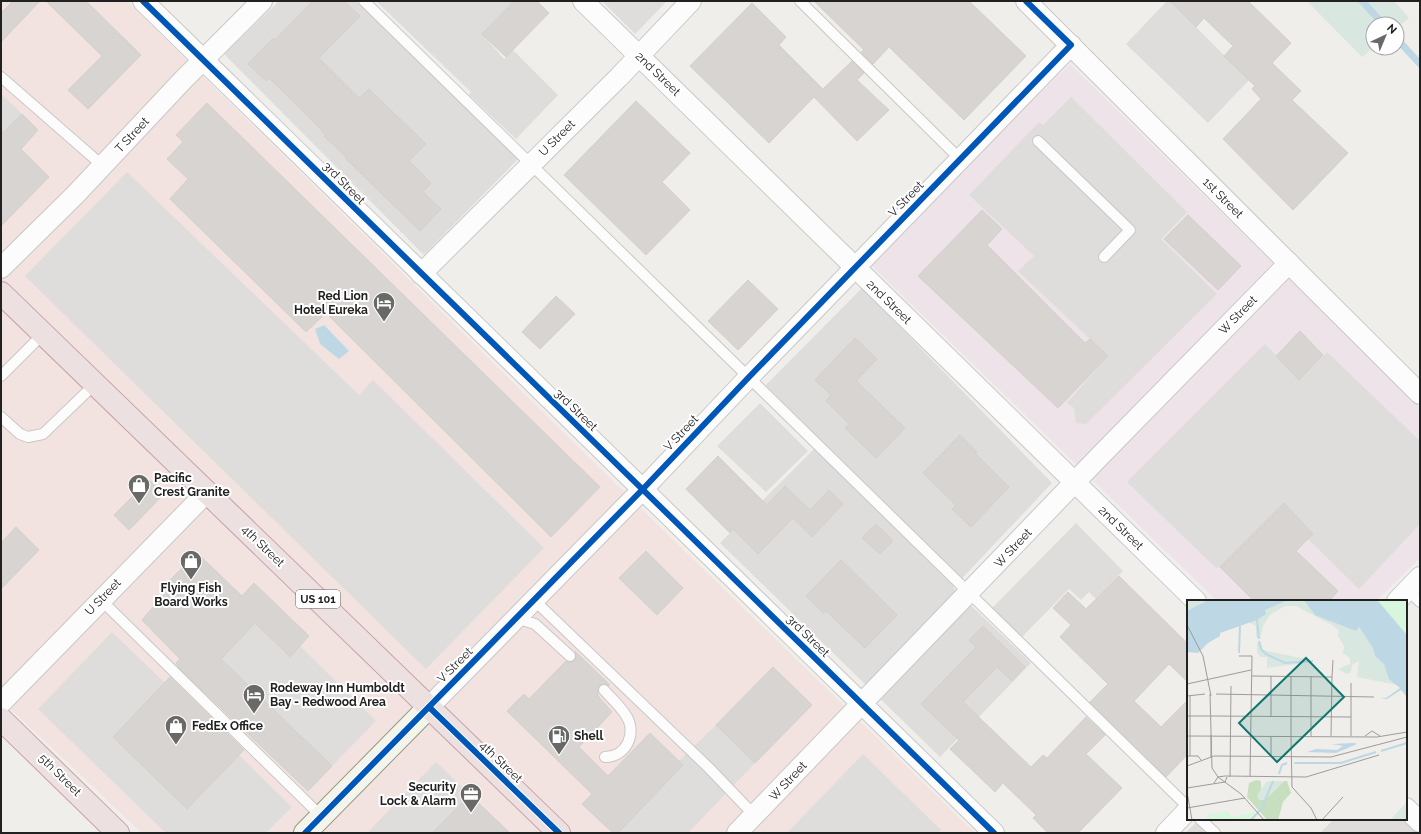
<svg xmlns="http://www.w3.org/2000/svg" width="1421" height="834" font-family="Raleway,sans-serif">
	<rect width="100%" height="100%" fill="#f0eeea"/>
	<g fill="#dfdddb">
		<polygon points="279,1 356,1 519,158 424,255 224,54"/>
		<polygon points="602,1 667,1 635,34"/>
		<polygon points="862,288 1052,483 953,588 1031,663 940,757 720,543 820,443 765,386"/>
		<polygon points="1420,806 1420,833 1320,833 1334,819 1404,819 1406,821"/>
		<polygon points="1198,821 1209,833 1185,833"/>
	</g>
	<polygon fill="#f2e3e0" points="1,1 127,1 622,490 975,833 142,833 1,700"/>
	<polygon fill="#ede3e8" points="1070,64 1420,408 1420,558 1376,601 1217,601 868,262"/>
	<g fill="#dedddb">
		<polygon points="376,1 514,1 482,34 504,59 513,50 558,95 516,139 469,95 471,92"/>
		<polygon points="1167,1 1170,1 1249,80 1208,123 1126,44"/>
		<polygon points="1,94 22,114 1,135"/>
		<polygon points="1071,97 1187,212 1161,239 1217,294 1086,424 1076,423 1074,408 1067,403 1108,356 1018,271 1034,256 969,195 1039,122 1043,125"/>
		<polygon points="127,172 359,395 373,380 544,548 426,669 25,276"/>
		<polygon points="1265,344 1299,380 1327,352 1420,441 1420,524 1359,589 1308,539 1284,504 1220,567 1216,568 1127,482"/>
		<polygon points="760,403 808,451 766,492 717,446"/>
		<polygon points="1076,523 1123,571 1096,599 1089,592 1081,600 1069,589 1022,637 992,608"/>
		<polygon points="255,623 289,657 300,646 376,721 332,766 221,659"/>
		<polygon points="112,632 165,683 113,737 187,809 239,755 292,807 266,833 166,833 38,709"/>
		<polygon points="716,725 755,763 688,833 618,833 683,765 679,761"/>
		<polygon points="863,754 941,830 938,833 787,833"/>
		<polygon points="436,762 470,795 432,833 367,833"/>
	</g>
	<polygon fill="#d8e7df" points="1307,1 1394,1 1409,18 1397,28 1397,24 1373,24 1373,48 1362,57"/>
	<polygon fill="#bdd8e4" points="324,325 349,351 339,359 320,344 315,329"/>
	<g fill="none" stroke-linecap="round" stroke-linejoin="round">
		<g stroke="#bdd8e4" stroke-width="7">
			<polyline points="1362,1 1383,24"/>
			<polyline points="1397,39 1420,64"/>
		</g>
	</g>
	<g fill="#d7d4d1" stroke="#d3d0cb">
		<polygon points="13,1 40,1 1,42 1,13"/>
		<polygon points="46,1 86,1 141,55 88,109 68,90 102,56"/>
		<polygon points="313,1 344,1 360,16 319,58 359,98 369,89 426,144 409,161 431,183 423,192 441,209 420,231 345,158 346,157 324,136 326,135 306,114 269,78 266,81 248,64 273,38 275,40"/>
		<polygon points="514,1 537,1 549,13 506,57 482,34"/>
		<polygon points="814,1 969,1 1026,56 964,120 889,47 873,64 861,52 864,50"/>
		<polygon points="1170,1 1248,1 1291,43 1272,63 1301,91 1292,100 1348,153 1293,210 1223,139 1261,99 1252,89 1255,86 1224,56 1233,46 1204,18 1196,27"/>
		<polygon points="752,3 786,37 779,45 823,89 852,61 864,73 857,80 889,110 857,141 814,97 769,143 690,66"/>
		<polygon points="636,101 690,153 662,182 690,210 646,255 564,175"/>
		<polygon points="207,103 600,487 551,537 326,313 306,332 170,199 188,179 167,159 183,142 176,135"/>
		<polygon points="22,114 38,130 21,149 49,177 1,226 1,130 3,133"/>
		<polygon points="982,210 1002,229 987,245 1085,343 1090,339 1108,356 1058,408 918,276"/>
		<polygon points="1188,215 1241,266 1218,290 1164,239"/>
		<polygon points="748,280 778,309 738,350 708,321"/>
		<polygon points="556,296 575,314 540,349 522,332"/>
		<polygon points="1300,331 1323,355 1299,380 1276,356"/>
		<polygon points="855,338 877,359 856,381 905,428 876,458 845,428 849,424 826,401 831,395 815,380"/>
		<polygon points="960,435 977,452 975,453 1009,487 971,527 952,509 956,505 923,473"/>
		<polygon points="718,456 767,505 785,486 810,510 829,490 843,504 812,537 793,518 758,554 733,529 730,533 686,489"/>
		<polygon points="149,480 164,494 129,530 114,515"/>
		<polygon points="1284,503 1313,534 1296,551 1338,591 1329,601 1254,601 1220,567"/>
		<polygon points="876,524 893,541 880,554 862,538"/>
		<polygon points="16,527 39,550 1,589 1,543"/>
		<polygon points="646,551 683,588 657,615 619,578"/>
		<polygon points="197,553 242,596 254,583 309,636 290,657 255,623 221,659 332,766 308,791 179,668 176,663 180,659 142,620 167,591 163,587"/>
		<polygon points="841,560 897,615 865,648 826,611 823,613 806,596"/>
		<polygon points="1119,576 1188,644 1188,682 1169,664 1134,701 1161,727 1188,700 1188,754 1166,777 1090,702 1108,684 1060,637 1071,625 1053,608 1068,592 1086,609"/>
		<polygon points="983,626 1025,667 1012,681 997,667 963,702 1031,767 1043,755 1047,758 1086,717 1105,735 1086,754 1122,788 1078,833 1048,833 1033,818 1036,815 1003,783 995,792 950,749 959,740 921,704 976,647 969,640"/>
		<polygon points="575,651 610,685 600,685 598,691 598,696 612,712 579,747 608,776 650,733 683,765 618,833 613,833 582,804 592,794 507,711 524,694 529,699 566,661 569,662 574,661 576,657"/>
		<polygon points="773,667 812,705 755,763 716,725"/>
		<polygon points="170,677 244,750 187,809 113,737"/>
		<polygon points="470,795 510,833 432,833"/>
	</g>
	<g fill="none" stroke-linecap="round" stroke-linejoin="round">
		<g stroke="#c8c8c6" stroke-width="12">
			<g id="lane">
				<polyline points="364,1 1188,807"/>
				<polyline points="800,1 960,159"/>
				<polyline points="1,77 103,166"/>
				<polyline points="1038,141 1130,230 1104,257"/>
				<polyline points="1,376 43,334"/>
				<polyline points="1,417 20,434 28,437 43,434 95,384"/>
				<polyline points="1408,590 1420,602"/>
				<polyline points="101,600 321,816"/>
				<polyline points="534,600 709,768 755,816"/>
				<polyline points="516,618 535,624 570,656"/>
				<path d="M604 690C611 698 619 705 625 714 638 732 627 757 605 757"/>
				<polyline points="1200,819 1215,833"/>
			</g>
		</g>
		<g stroke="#c8c8c6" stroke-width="22">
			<g id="street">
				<polyline points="143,1 994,833"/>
				<polyline points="583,1 1196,601"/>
				<polyline points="1026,1 1420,394"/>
				<polyline points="1,268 76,194 183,80 262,1"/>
				<polyline points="421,274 619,77 691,1"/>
				<polyline points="1397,601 1420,577"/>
				<polyline points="1,703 207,492"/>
				<polyline points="429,707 642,490 749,377 1071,45"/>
				<polyline points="1406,808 1420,822"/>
				<polyline points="737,833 1099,457 1289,263"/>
				<polyline points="1166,833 1188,810"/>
			</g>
		</g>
		<g stroke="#979b80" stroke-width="24">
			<polyline id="secondary" points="305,833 429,707"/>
		</g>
		<g stroke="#c6a0a8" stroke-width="24">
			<g id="highway">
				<polyline points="1,293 559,833"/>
				<polyline points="1,719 118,833"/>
			</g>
		</g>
		<use href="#lane" stroke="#fdfcfc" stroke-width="10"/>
		<use href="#street" stroke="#fdfcfc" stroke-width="20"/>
		<use href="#secondary" stroke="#f3f5ec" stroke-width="22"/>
		<use href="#highway" stroke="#ece0e1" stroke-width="22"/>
		<g stroke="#fff" stroke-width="8">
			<g id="cycleway">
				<polyline points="143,1 994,833"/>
				<polyline points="429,707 559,833"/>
				<polyline points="305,833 642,490 749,377 1071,45 1026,1"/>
			</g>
		</g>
		<use href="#cycleway" stroke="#0057b8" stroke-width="6"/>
	</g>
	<defs>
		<g id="hotel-pin" transform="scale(1.15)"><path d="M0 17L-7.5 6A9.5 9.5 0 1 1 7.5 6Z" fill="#696967" stroke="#fff"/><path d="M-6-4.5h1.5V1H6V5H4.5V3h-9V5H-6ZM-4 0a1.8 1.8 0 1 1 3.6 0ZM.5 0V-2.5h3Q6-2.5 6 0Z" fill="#fff"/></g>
		<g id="shop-pin" transform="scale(1.15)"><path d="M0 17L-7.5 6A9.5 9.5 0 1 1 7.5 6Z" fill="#696967" stroke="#fff"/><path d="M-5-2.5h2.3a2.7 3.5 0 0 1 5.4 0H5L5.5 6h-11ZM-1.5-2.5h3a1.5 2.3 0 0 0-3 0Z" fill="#fff"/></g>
		<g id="fuel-pin" transform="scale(1.15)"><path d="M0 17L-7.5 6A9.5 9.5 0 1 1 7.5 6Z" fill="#696967" stroke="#fff"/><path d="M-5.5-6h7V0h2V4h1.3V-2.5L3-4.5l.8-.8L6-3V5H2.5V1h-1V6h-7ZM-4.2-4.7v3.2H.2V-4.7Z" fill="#fff"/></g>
		<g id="office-pin" transform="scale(1.15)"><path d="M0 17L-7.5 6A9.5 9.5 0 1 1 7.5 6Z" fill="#696967" stroke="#fff"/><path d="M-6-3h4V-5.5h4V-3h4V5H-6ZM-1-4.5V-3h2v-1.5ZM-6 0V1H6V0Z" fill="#fff"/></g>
	</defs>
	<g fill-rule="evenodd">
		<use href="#hotel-pin" x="384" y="303"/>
		<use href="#shop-pin" x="139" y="485"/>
		<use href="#shop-pin" x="191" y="561"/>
		<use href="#hotel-pin" x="254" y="695"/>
		<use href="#shop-pin" x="176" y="726"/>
		<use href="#fuel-pin" x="559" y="736"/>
		<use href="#office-pin" x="471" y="794"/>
	</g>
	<g text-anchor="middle" stroke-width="4" stroke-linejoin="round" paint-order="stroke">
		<rect fill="#fff" stroke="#646464" stroke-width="1" x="296" y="590" width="44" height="18" rx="3"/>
		<g font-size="11" font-weight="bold" fill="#212121">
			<text x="318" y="603">US 101</text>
		</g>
		<g font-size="12" fill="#212121" stroke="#fff">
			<text transform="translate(658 74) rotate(44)" y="4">2nd Street</text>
			<text transform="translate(132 135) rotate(-47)" y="4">T Street</text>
			<text transform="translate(557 138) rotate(-45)" y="4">U Street</text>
			<text transform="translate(344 183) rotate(45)" y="4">3rd Street</text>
			<text transform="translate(1223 198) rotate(45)" y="4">1st Street</text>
			<text transform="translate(906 199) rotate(-46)" y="4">V Street</text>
			<text transform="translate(889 302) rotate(44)" y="4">2nd Street</text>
			<text transform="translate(1238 315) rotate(-46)" y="4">W Street</text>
			<text transform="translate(576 410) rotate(44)" y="4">3rd Street</text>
			<text transform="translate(681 433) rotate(-47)" y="4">V Street</text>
			<text transform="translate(1121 528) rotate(44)" y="4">2nd Street</text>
			<text transform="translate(263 546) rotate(44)" y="4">4th Street</text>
			<text transform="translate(1013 548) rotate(-47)" y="4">W Street</text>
			<text transform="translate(103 597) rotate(-46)" y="4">U Street</text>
			<text transform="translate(808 636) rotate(44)" y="4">3rd Street</text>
			<text transform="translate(455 665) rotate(-45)" y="4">V Street</text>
			<text transform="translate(501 762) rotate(44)" y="4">4th Street</text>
			<text transform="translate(60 775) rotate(45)" y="4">5th Street</text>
			<text transform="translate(788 781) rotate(-47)" y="4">W Street</text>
		</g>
		<g font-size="12" font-weight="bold" fill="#212121" stroke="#fff" text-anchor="start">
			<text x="368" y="300" text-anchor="end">Red Lion<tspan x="368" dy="14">Hotel Eureka</tspan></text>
			<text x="154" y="482">Pacific<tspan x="154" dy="14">Crest Granite</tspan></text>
			<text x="191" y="592" text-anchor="middle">Flying Fish<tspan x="191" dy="14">Board Works</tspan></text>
			<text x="270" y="692">Rodeway Inn Humboldt<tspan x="270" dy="14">Bay - Redwood Area</tspan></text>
			<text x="192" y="730">FedEx Office</text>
			<text x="574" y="740">Shell</text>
			<text x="456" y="791" text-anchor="end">Security<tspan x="456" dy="14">Lock &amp; Alarm</tspan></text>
		</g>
	</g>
	<g transform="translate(1187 600)">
		<rect width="220" height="220" fill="#f0eeea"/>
		<path d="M69 180 74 181V190L83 195 97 181H100L104 193 96 202 91 220H80L60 197 62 183Z" fill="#c8dfbf"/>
		<path d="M0 0H28L0 13ZM93 0H166L179 21 210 85 170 77 172 61 165 65 164 72 160 74 151 69 163 64V58L156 53 157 46 151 36 152 31 145 25 109 6H98L83 15 76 26 73 39 69 37V26L61 22 33 32V36L20 43 14 50 11 44 34 30 62 18ZM73 41 76 50 119 59 118 63 80 68V57H73L70 52V43ZM84 181H97L78 200H72L70 195 79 182ZM220 201V220H203L218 204Z" fill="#d8e7df"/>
		<path d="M179 0H220V58ZM40 211 45 217 67 212 69 217 65 220H20L19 215Z" fill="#d8f6db"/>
		<path d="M21 0H101L78 10 79 14 70 20 33 33V36L21 43 11 53 0 52V11ZM117 0 191 1 220 35V97L214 90 200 99H193L199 98 213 88 202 79 197 64 188 56 186 48 177 34 172 27 169 31 128 15ZM144 144 168 143 170 144 149 153 120 152 129 149 150 150 156 146Z" fill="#bdd8e4"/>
		<path fill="none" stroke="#bdd8e4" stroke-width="2" d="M70 20 72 39M72 41 74 49 79 54 98 63 126 61M52 53 53 26M194 151 220 143M107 163H154L189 152M92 174 95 165 100 163M64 220 75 208 86 181"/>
		<path fill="none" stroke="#9d9c9a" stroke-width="1" d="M0 25 16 56 24 96M52 56H65L63 177M65 76 145 77 146 60M164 83V136M0 84 64 70M23 94 25 168 31 177 54 194 77 220M29 94 187 97M0 96 18 94M0 116H23M24 116 164 117M84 117V76M0 136 190 137 220 132M124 136V76M144 136 145 77M178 136 185 131 193 136M104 137V76M104 137 105 187 124 208 130 220M84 155V137M0 156H11L14 160M3 156V96M24 157V135M0 166 27 156 144 157 220 137M43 177 44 86M27 183 31 177 38 176 119 177 192 155M0 188 38 182 40 177M0 192 5 220M0 208 58 198M135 220 156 197"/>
		<path fill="#0f766e" fill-opacity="0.15" stroke="#0f766e" stroke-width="2" d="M119 58 157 97 90 162 52 123Z"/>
		<rect width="220" height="220" fill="none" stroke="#212121" stroke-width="2"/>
	</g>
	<rect width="1421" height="834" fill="none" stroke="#212121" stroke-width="4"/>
	<g transform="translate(1385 36) rotate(44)"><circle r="19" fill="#ffffff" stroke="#a6a6a6"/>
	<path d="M0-3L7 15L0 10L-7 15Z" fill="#696967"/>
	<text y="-6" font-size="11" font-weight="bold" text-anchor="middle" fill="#212121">N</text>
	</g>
</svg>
